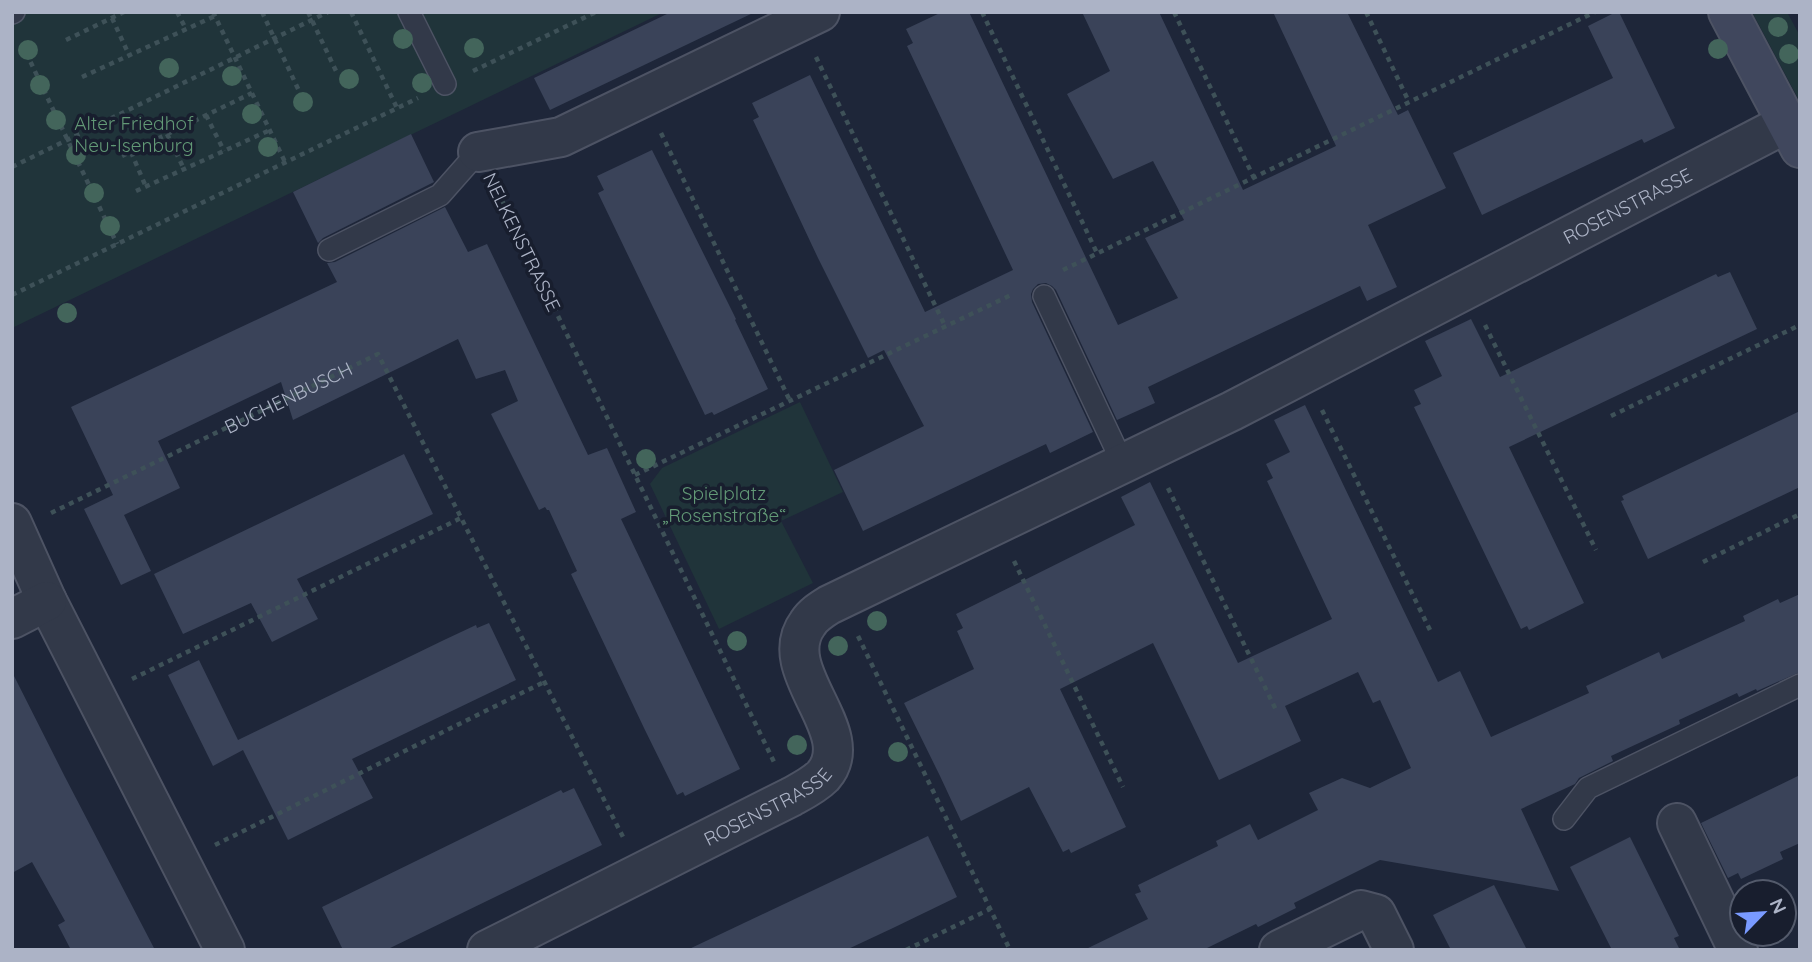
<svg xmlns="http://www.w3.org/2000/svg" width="1812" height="962" font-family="Quicksand,sans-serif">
	<rect width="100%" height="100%" fill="#1e2639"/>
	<g fill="#20343a">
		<polygon points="12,12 664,12 12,328"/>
		<polygon points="1752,12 1787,12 1800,36 1800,102"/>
		<polygon points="800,402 843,492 781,521 813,583 719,629 650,484 662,468"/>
	</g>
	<g fill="#3a4359">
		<polygon points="671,12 755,12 550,110 534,78"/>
		<polygon points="942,12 969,12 1118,325 1178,298 1145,238 1184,220 1153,161 1113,179 1067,94 1110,71 1082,12 1159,12 1243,190 1336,146 1273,12 1347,12 1398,115 1408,110 1446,188 1368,225 1397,287 1367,301 1360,286 1148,387 1155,403 1117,420 1056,290 1052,286 1046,283 1038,284 1033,289 1031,294 1032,302 1093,432 1050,453 1046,444 863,531 834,470 924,426 884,350 868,358 818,258 753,120 759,117 752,103 810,75 925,312 1013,270 907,46 913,43 906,29"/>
		<polygon points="1616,12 1619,12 1675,128 1644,143 1642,139 1482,215 1453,153 1613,78 1588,26"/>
		<polygon points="411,134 434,182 323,238 318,243 293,192"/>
		<polygon points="652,150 736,319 735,320 768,389 714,415 712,412 705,415 598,193 604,190 597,176"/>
		<polygon points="445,207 468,252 487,244 588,455 607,448 636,512 621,519 740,769 685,796 683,792 677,795 644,728 571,574 577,571 549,510 547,510 545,507 539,510 491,414 518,401 505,370 476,379 458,339 293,420 281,382 158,441 180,488 124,515 151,571 121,585 84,509 113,495 71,407 337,282 327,263 335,262"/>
		<polygon points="1730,272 1757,329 1509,447 1584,603 1529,630 1527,626 1521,629 1414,407 1421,404 1414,390 1442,376 1425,341 1471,319 1500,377 1716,274 1718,277"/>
		<polygon points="1305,405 1438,682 1460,671 1491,737 1589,693 1586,686 1659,652 1662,659 1745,621 1743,616 1778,599 1780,603 1800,594 1800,672 1757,691 1756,689 1739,697 1737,693 1679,720 1680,724 1611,756 1613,761 1579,778 1575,784 1521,809 1559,891 1380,860 1294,903 1296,908 1258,927 1256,924 1203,950 1084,950 1148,919 1135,894 1141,892 1138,885 1218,846 1216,841 1250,824 1258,840 1318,810 1309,793 1342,778 1370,788 1411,768 1380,700 1373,703 1358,672 1285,706 1301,741 1219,780 1153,643 1060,689 1126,827 1071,853 1069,849 1063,852 1029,787 961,821 940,776 904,703 974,669 957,631 963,628 956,614 1135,525 1121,497 1150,482 1238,663 1332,619 1267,481 1273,478 1266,464 1290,452 1274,420"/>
		<polygon points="1800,411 1800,487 1648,559 1621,501 1624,500 1622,496"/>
		<polygon points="404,454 433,514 297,579 318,619 272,642 251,603 183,634 154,574"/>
		<polygon points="489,623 516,680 352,759 373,798 288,840 243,750 213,766 168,675 199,660 238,740 444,640 476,625 477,628"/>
		<polygon points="12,672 65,777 155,950 71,950 58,925 65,921 32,862 12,873"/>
		<polygon points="1800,775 1800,843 1780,852 1783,859 1741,879 1738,873 1728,878 1701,823"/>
		<polygon points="574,788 602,845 386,950 343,950 322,907 561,790 563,793"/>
		<polygon points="928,836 957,897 893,928 846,950 687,950"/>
		<polygon points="1630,837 1679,936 1674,938 1680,950 1612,950 1570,867"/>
		<polygon points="1494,885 1527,950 1451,950 1433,915"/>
	</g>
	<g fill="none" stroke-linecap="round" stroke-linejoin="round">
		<g stroke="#4d5364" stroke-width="24">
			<g id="service">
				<polyline points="409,12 445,84"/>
				<polyline points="12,13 14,12"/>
				<polyline points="329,250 440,195 478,152"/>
				<polyline points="1044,296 1123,464"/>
				<polyline points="1564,819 1588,788 1800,685"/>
			</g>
		</g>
		<g stroke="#4d5364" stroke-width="42">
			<g id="minor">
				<polyline points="478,152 561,137 820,12"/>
				<polyline points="12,523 47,601 225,950"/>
				<polyline points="12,619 47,601"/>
				<polyline points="1677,823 1738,950"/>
				<path id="s2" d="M487 950 791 797C802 791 814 785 823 776 862 732 772 671 808 623 813 615 821 610 829 605L1232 411 1787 123"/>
				<polyline points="1279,950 1361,910 1376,914 1394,950"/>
			</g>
		</g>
		<g stroke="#4d5364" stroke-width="42">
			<polyline id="secondary" points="1728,12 1800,148"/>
		</g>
		<g stroke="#3e5158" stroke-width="4.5" stroke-dasharray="5 5" stroke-linecap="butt">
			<polyline points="177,12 186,29"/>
			<polyline points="213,12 285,162"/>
			<polyline points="262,12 300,93"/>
			<polyline points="308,12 337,73"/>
			<polyline points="351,12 397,108"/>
			<polyline points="982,12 1097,253"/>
			<polyline points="1174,12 1254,178"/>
			<polyline points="1366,12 1409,102"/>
			<polyline points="112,18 129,55"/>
			<polyline points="66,40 124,12"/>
			<polyline points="22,44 117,244"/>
			<polyline points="816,57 945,326"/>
			<polyline points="473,71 596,12"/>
			<polyline points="82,77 215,16"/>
			<polyline points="206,115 224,151"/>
			<polyline points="661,133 790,401"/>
			<polyline points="167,134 184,169"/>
			<polyline points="131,152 146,187"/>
			<polyline points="122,156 252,93"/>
			<polyline points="12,167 328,12"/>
			<polyline points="497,190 774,762"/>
			<polyline points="136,191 270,130"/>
			<polyline points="1063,270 1595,12"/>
			<polyline points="12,295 418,98"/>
			<polyline points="1485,325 1596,550"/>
			<polyline points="1322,410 1431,632"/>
			<polyline points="1611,416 1800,325"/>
			<polyline points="635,475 1011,295"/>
			<polyline points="1168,488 1276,710"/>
			<path id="s1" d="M51 513 378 354 623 837"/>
			<polyline points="1014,561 1123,787"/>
			<polyline points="1703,562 1800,514"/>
			<polyline points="858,636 1010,950"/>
			<polyline points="132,679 461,518"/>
			<polyline points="215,845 544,682"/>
			<polyline points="906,950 990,909"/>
		</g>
		<use href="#service" stroke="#323949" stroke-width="21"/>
		<use href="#minor" stroke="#323949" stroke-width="38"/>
		<use href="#secondary" stroke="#40475d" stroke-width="38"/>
	</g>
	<g fill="#43655b">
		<circle cx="1778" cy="27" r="10"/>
		<circle cx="403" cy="39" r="10"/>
		<circle cx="474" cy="48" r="10"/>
		<circle cx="1718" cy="49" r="10"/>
		<circle cx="28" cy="50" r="10"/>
		<circle cx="1789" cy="54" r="10"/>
		<circle cx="169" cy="68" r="10"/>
		<circle cx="232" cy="76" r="10"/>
		<circle cx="349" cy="79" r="10"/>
		<circle cx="422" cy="83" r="10"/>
		<circle cx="40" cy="85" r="10"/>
		<circle cx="303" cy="102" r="10"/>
		<circle cx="252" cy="114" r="10"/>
		<circle cx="56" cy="120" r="10"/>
		<circle cx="268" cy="147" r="10"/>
		<circle cx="76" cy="155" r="10"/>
		<circle cx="94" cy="193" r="10"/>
		<circle cx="110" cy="226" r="10"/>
		<circle cx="67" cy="313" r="10"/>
		<circle cx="646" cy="459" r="10"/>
		<circle cx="877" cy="621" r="10"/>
		<circle cx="737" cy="641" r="10"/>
		<circle cx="838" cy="646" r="10"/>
		<circle cx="797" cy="745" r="10"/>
		<circle cx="898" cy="752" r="10"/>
	</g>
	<g text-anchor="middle" stroke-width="7" stroke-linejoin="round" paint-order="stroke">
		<g font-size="19" fill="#629976" stroke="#181e2e">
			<text x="134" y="130">Alter Friedhof<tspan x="134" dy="22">Neu-Isenburg</tspan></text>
			<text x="724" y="500">Spielplatz<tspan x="724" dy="22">„Rosenstraße“</tspan></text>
		</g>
		<g font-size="19" fill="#acb3c6" stroke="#181e2e">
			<text dy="7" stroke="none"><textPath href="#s2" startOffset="1463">ROSENSTRASSE</textPath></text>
			<text transform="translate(522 242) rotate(64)" y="7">NELKENSTRASSE</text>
			<text dy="7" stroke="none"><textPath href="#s1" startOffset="264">BUCHENBUSCH</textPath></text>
			<text dy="7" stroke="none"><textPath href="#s2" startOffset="315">ROSENSTRASSE</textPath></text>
		</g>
	</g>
	<rect width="1812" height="962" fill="none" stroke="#acb3c6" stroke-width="28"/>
	<g transform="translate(1763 913) rotate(65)"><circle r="33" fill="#181e2e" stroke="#535a6b" stroke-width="2"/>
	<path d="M0-5L12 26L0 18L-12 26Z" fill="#799aff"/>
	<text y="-10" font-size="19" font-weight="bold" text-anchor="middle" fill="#acb3c6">N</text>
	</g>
</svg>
